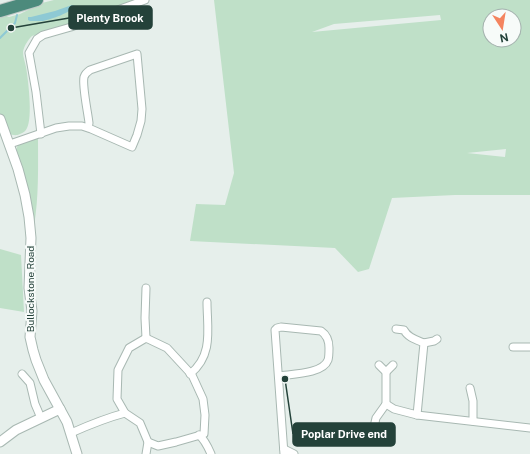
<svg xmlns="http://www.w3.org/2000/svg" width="530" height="454" font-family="'Public Sans',sans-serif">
	<rect width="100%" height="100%" fill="#e6efeb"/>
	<g fill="#bfe0c8" fill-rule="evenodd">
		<path d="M54 0H139C103 12 68 25 32 36 28 40 24 46 23 52 23 57 25 62 26 67 28 79 33 117 27 128 26 131 23 133 20 134 16 136 13 135 9 134L0 116V16L4 15 9 17 20 14 42 3Z"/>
		<path d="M214 0H530V195H455L392 198 369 269 358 272 335 248 190 241 196 204 225 205 234 173ZM440 15 441 20 312 32 334 24ZM490 16H514V40H490ZM506 149 505 157 467 153Z"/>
		<path d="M38 138C38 167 39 197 34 226L15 152 18 145Z"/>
		<polygon points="0,249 21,255 24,312 0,308"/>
	</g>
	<path fill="#8ec9d4" d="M72 5 75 6C70 13 52 19 43 21 38 21 34 21 30 21L28 20V17H31L55 11Z"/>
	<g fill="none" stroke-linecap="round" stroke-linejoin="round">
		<polyline stroke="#8ec9d4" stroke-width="2" points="0,38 15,23 17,15"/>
		<g stroke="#a8b8b2" stroke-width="9">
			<g id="minor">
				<polyline points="41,134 36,92 29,53 37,39 43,35 71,27 145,0"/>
				<path d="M10 144 56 128 69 126H82L91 129 132 147 137 135 141 121 142 109 137 54 90 70C87 72 85 74 84 77 82 86 88 113 89 123L88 128"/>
				<polyline points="146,288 145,318 146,338"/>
				<path d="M396 329 404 330C408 338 417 340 424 343L417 415"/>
				<polygon points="146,338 167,348 192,375 203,399 205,415 204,434 176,442 158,446 148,442 140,423 125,413 117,399 118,370 129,348"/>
				<polyline points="424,343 434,341 437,339"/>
				<polyline points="513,347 530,347"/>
				<polyline points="386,372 393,365"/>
				<polyline points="22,374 30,383 35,404 41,418"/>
				<path d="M190 374C214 355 207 328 207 302"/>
				<path d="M279 376C291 374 323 374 328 360 329 357 329 351 329 348 329 341 327 335 321 331L281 327 277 328 275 330 284 454"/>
				<polyline points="470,388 473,401 473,421"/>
				<polyline points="386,404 394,409 417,415 530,428"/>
				<polyline points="374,427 376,418 386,404 386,372 379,365"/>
				<path d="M71 433C89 425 106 418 125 413"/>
				<path d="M199 435C205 440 208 447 211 454"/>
				<polyline points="284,449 294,454"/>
				<polyline points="146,454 148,442"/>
			</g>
		</g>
		<g stroke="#a8b8b2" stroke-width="11">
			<g id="tertiary">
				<polyline points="0,119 18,169 25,195 29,217 31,238 29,288 32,311 30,337 33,350 36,360 44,380 67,422 77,454"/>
				<polyline points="0,442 16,430 60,409"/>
			</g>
		</g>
		<g stroke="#c2cac8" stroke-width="14">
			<polyline id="trunk" points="0,11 37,0"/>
		</g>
		<use href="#minor" stroke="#fff" stroke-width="7"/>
		<use href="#tertiary" stroke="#fff" stroke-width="9"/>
		<use href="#trunk" stroke="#4c8a7c" stroke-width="12"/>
	</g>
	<g text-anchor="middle" stroke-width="4" stroke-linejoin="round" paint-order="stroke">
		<g font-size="10" fill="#24423a" stroke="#f7fbf9">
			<text transform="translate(30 289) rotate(-90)" y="4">Bullockstone Road</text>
		</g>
	</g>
	<path fill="none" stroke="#24423a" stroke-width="1.5" d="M11 28L69 18M285 379L293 434"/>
	<g fill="#24423a" stroke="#f7fbf9" stroke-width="1.5">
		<circle cx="11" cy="28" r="4"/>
		<circle cx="285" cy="379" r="4"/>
	</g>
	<g fill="#24423a" stroke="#24423a" stroke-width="1.5">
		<rect x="69" y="6" width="83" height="23" rx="4"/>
		<rect x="293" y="423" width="102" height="23" rx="4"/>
	</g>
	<g font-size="11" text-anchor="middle" font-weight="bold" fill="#fff">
		<text x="110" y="22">Plenty Brook</text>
		<text x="344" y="438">Poplar Drive end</text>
	</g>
	<g transform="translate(502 28) rotate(168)"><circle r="19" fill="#f7fbf9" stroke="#a3b1ad"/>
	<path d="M0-3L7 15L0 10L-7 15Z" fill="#f4845f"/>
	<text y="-6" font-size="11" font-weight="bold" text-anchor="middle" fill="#24423a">N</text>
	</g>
</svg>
